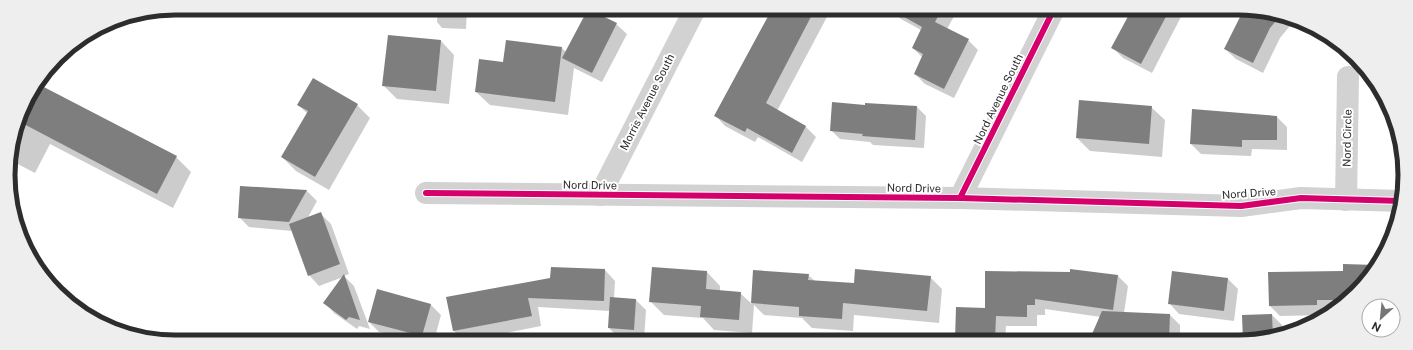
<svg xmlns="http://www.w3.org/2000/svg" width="1413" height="350" font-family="'Public Sans',sans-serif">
	<rect width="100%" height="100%" fill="#fff"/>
	<g fill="#0003">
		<polygon points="438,8 467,8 466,29 442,28 437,22"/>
		<polygon points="589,9 602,9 599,15 616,24 627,34 602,82 574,68 568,115 490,105 476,92 504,63 561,47 566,52"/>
		<polygon points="773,9 789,18 794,9 819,9 827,17 777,111 806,127 816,137 802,162 758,137 755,142 725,126 715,115"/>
		<polygon points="891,9 958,9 947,29 968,40 978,50 954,98 925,84 915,74 923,58 913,48 921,30 901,19"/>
		<polygon points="1133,9 1185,9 1152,73 1123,58 1113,48"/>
		<polygon points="1260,9 1294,21 1280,38 1263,73 1236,59 1225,49"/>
		<polygon points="441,41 454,55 449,104 397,99 383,85"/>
		<polygon points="25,101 176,157 191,172 173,208 50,144 35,173 10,160"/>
		<polygon points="298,105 357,105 370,118 329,190 296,171 282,157 308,114"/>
		<polygon points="866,106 917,107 926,116 924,148 873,145 870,142 840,139 831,130"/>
		<polygon points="1151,107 1165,120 1162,157 1090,151 1077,138"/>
		<polygon points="1277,117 1287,127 1287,150 1252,149 1251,156 1201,154 1191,144"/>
		<polygon points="241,187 307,191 317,201 307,219 321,214 331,224 349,274 344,276 354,286 370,329 359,326 357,329 334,313 324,302 343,277 319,286 309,275 292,231 249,227 239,217"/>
		<polygon points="1344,265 1375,266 1356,293 1333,310 1326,309 1326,314 1325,315 1280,316 1270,306 1269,273 1344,272"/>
		<polygon points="605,270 615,281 614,298 636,300 646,310 644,340 619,338 609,328 610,311 538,307 541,326 466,341 463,341 454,331 447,298"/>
		<polygon points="754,271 808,275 815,281 855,284 930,277 942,289 939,323 854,315 853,331 812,328 802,318 764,315 754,305 752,333 714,330 703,318 664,315 650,301 707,272 720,286 720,291 740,293 752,304"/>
		<polygon points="1118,276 1128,286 1124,313 1170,315 1180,325 1180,341 1090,341 1101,317 1045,309 1045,315 1037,315 1037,326 1006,326 1005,341 957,341 956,339 986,309"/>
		<polygon points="1228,279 1238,289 1234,321 1179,314 1169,303"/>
		<polygon points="430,304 441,315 434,341 412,341 379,332 369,322"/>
		<polygon points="1272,315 1282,325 1282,334 1260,341"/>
	</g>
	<g fill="#7e7e7e">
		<polygon points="588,9 617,23 592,73 562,58"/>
		<polygon points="772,9 789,17 793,9 815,9 766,103 806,126 792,153 747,128 745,132 714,116"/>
		<polygon points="890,9 942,9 935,22 969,39 944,89 914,74 923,54 912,48 922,27"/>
		<polygon points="1132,9 1170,9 1141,64 1111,48"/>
		<polygon points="1244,9 1260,9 1280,16 1270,28 1253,63 1224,49"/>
		<polygon points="388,35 441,40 436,91 382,86"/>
		<polygon points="506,40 562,47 555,102 475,92 479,59 503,62"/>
		<polygon points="313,78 358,104 315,177 281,157 308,111 297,105"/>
		<polygon points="38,84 177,156 157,194 20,122 25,101"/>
		<polygon points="1079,100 1152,106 1149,144 1076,138"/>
		<polygon points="832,102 865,105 865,103 917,106 915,140 862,136 863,134 830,131"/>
		<polygon points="1192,109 1277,116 1277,140 1242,140 1242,147 1190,144"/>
		<polygon points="240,186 307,190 289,222 238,218"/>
		<polygon points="321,212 340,264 308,276 289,224"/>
		<polygon points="1343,264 1376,265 1356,293 1346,300 1317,300 1317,305 1269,306 1268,272 1343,271"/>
		<polygon points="551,267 605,269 604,301 528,298 532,316 453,331 446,297 550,278"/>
		<polygon points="652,267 707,271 706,289 741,292 739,320 700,317 701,306 649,302"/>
		<polygon points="855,269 931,276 927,311 843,303 842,319 799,316 799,307 751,303 753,270 809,274 808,280 854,283"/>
		<polygon points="1070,269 1118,275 1113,310 1035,299 1035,305 1027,305 1027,317 996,316 995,341 955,340 956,307 985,308 985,271 1070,272"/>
		<polygon points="1172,271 1228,278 1224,311 1168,304"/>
		<polygon points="344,274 360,320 349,317 346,320 323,303"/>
		<polygon points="377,289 431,304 422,336 368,322"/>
		<polygon points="610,297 636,299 634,330 608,328"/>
		<polygon points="1102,311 1170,314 1169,341 1089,341"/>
		<polygon points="1272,314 1273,337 1260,341 1243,341 1242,315"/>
	</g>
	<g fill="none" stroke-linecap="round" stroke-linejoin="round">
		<g stroke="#d2d2d2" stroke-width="22">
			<polyline points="426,193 960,198 1241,206 1301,198 1402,201"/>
			<polyline points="600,195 695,9"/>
			<polyline points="960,198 1054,9"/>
			<polyline points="1346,200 1348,77"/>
		</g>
		<g stroke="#fff" stroke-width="8">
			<g id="cycleway">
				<polyline points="426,193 960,198 1241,206 1301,198 1402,201"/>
				<polyline points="960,198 1054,9"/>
			</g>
		</g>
		<use href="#cycleway" stroke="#d6006c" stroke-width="6"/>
	</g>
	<g text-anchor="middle" stroke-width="4" stroke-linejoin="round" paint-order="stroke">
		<g font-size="11" fill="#2d2d2d" stroke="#fff">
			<text transform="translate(998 99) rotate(-64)" y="4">Nord Avenue South</text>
			<text transform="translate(647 102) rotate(-63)" y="4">Morris Avenue South</text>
			<text transform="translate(1347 138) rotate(-89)" y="4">Nord Circle</text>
			<text transform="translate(590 185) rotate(1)" y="4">Nord Drive</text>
			<text transform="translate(914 188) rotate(1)" y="4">Nord Drive</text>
			<text transform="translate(1249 193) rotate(-4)" y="4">Nord Drive</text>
		</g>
	</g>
	<path d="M0 0H1413V350H0ZM175 15H1238A160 160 0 0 1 1398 175V175A160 160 0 0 1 1238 335H175A160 160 0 0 1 15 175V175A160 160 0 0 1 175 15Z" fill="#eee" fill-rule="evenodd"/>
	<path fill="none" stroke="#2d2d2d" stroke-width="5" d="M175 15H1238A160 160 0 0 1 1398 175V175A160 160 0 0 1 1238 335H175A160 160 0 0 1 15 175V175A160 160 0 0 1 175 15Z"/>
	<g transform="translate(1381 318) rotate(207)"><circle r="19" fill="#ffffff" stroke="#ababab"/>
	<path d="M0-3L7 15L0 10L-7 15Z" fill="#767676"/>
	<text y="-6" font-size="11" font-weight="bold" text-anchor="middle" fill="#2d2d2d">N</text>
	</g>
</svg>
